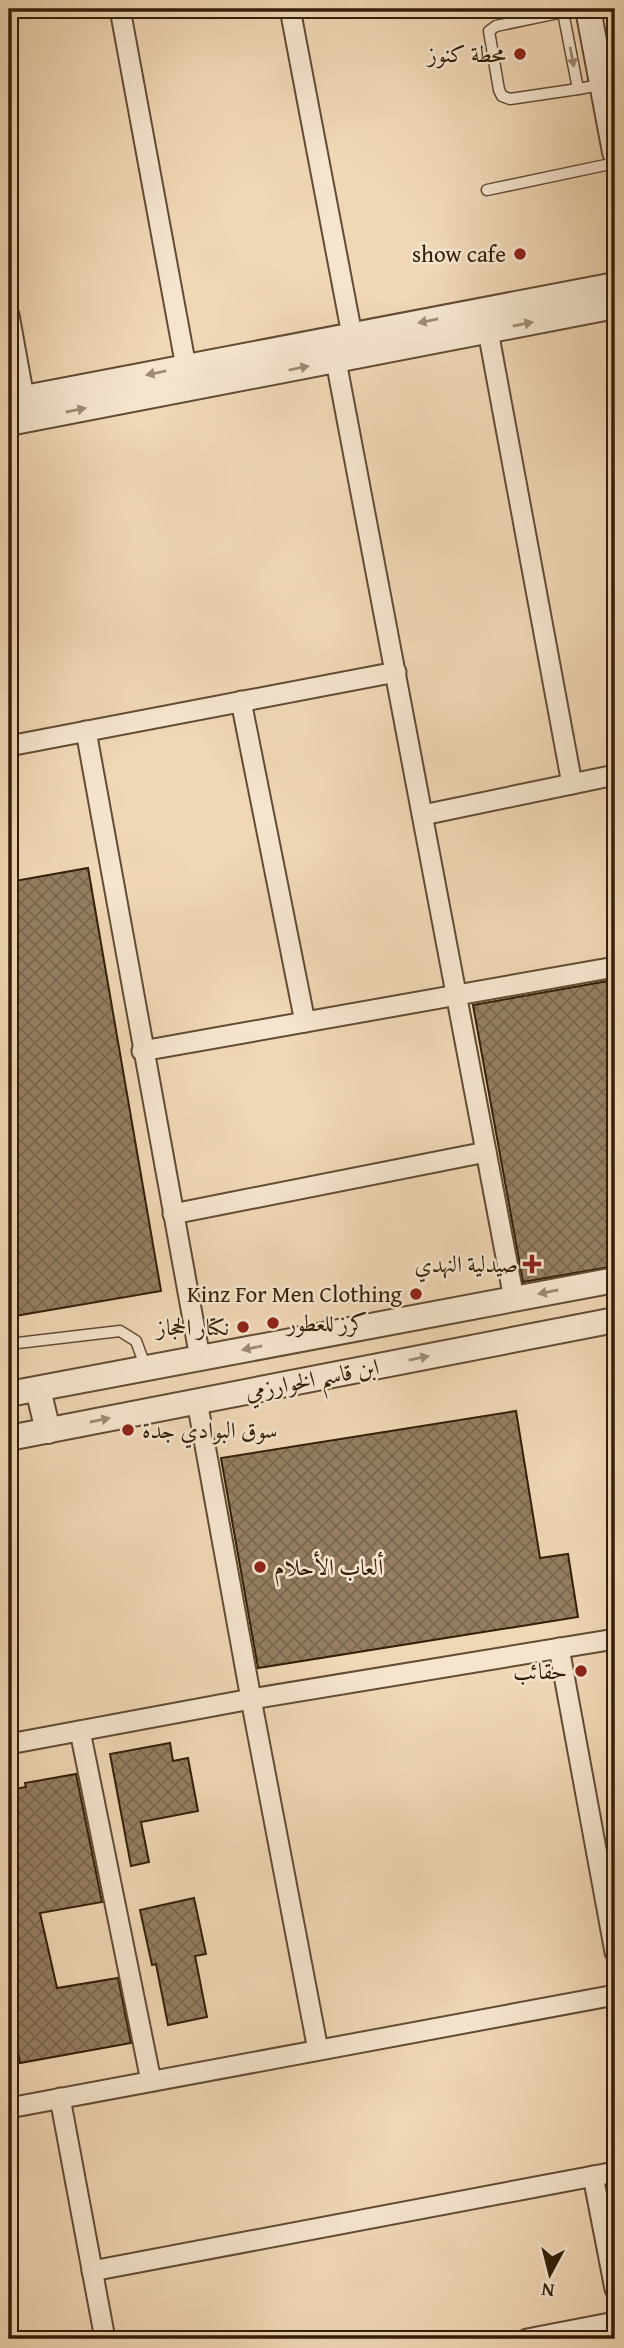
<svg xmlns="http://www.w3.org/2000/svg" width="624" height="2348" font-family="'Gentium Book Plus',Amiri,serif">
	<defs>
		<pattern id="building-cross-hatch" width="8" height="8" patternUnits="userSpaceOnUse" patternTransform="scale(1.75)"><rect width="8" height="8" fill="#957e62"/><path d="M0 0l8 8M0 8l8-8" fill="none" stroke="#7a674f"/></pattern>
	</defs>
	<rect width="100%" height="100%" fill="#f0d7b5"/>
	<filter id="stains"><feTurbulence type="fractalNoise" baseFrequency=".00286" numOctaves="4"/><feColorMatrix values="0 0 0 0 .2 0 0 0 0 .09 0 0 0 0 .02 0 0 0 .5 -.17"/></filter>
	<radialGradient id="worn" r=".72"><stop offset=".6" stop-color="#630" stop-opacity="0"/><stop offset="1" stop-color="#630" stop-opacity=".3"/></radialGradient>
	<g fill="url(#building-cross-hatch)" stroke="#331e08" stroke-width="2">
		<polygon points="88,868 161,1291 9,1317 9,882"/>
		<polygon points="608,981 615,1022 615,1266 523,1282 473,1005"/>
		<polygon points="516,1411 540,1558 568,1554 578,1617 258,1668 221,1458"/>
		<polygon points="170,1743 173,1761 188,1758 198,1811 141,1822 149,1862 131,1866 110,1754"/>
		<polygon points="76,1774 102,1902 40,1913 57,1988 118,1978 131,2043 20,2063 9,1999 9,1790 26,1787 25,1783"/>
		<polygon points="194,1898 206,1954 195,1956 207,2017 168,2025 156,1964 152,1965 140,1910"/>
	</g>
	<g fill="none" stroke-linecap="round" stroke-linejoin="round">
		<g stroke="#624c33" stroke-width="13">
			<g id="service">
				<polyline points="573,9 563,12 578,89 600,85"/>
				<polyline points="563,12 496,26 489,31 499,90 502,96 510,99 578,89"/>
				<polyline points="487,190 615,163"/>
				<polyline points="9,1344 120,1331 136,1341 146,1368"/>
			</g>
		</g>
		<g stroke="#624c33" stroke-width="23">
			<g id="minor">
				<polyline points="120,9 186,367"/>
				<polyline points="290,9 352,335"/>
				<polyline points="9,315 24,398"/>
				<polyline points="488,331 572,784"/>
				<polyline points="336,361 514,1299"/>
				<polyline points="241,701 305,1022"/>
				<polyline points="86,731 200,1358"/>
				<polyline points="9,746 396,672"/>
				<polyline points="423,815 615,775"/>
				<polyline points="142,1051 615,967"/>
				<polyline points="173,1214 486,1152"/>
				<polyline points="197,1401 251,1699 318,2050"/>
				<polyline points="559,1648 615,1952"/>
				<polyline points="80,1731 151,2081"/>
				<polyline points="9,1744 251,1699 615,1639"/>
				<polyline points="60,2098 105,2339"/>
				<polyline points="9,2108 615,1995"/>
				<polyline points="593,2176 615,2289"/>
				<polyline points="92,2271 615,2172"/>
				<polyline points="527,2339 615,2322"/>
			</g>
		</g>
		<g stroke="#624c33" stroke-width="28">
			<g id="tertiary">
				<polyline points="588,9 615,152"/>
				<polyline points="9,401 615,285"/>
				<polyline points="9,423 615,306"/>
				<polyline points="38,1389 48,1431"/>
				<polyline points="9,1394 615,1280"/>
				<polyline points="9,1438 615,1320"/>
			</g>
		</g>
		<use href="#service" stroke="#f5e5cf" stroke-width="10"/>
		<use href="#minor" stroke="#f5e5cf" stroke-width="19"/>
		<use href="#tertiary" stroke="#f5e5cf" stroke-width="24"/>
	</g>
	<defs><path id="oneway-solid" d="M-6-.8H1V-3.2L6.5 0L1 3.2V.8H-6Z" transform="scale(1.75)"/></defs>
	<g fill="#9e8b75">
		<use href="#oneway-solid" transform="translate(572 57) rotate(79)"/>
		<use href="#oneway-solid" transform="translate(428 321) rotate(169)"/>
		<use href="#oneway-solid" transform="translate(523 324) rotate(-11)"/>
		<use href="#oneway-solid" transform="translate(299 368) rotate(-11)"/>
		<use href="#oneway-solid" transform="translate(156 373) rotate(169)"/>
		<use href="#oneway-solid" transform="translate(76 410) rotate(-11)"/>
		<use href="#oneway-solid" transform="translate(548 1292) rotate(169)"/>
		<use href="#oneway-solid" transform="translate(252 1348) rotate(169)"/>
		<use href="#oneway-solid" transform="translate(419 1358) rotate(-11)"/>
		<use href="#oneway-solid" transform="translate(100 1420) rotate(-11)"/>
	</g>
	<g fill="#8f2418" stroke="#f5e5cf" stroke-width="2.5">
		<circle cx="520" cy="54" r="7"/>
		<circle cx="520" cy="254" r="7"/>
		<path d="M528.5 1253.5h7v7h7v7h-7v7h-7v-7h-7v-7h7z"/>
		<circle cx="416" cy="1294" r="7"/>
		<circle cx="273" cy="1323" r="7"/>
		<circle cx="243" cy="1327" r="7"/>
		<circle cx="128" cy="1430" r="7"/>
		<circle cx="260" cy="1567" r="7"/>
		<circle cx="581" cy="1671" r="7"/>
	</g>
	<g text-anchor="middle" stroke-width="5" stroke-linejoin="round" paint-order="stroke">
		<g font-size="23" fill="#331e08" stroke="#f5e5cf" text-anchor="end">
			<text x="506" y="62">محطة كنوز</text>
			<text x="506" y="262">show cafe</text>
			<text x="518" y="1272">صيدلية النهدي</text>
			<text x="402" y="1302">Kinz For Men Clothing</text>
			<text x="287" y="1331" text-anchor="start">كرز للعطور</text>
			<text x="229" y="1335">نكتار الحجاز</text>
			<text x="142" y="1438" text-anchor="start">سوق البوادي جدة</text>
			<text x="274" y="1575" text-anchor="start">ألعاب الأحلام</text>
			<text x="567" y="1679">حقائب</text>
		</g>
		<g font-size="23" fill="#331e08" stroke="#f5e5cf">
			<text transform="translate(312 1379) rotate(-11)" y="8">ابن قاسم الخوارزمي</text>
		</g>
	</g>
	<rect width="624" height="2348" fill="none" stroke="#f0d7b5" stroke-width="35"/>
	<rect x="10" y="10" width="603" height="2327" fill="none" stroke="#331e08" stroke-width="3.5"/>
	<rect x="18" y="18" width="589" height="2313" fill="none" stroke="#331e08" stroke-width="2"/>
	<g transform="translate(550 2274) rotate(187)" stroke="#f5e5cf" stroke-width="5" paint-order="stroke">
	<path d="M0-5L12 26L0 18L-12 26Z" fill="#331e08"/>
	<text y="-10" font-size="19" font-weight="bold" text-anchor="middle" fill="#331e08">N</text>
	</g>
	<rect width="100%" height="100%" filter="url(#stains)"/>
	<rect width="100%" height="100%" fill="url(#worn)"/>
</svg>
